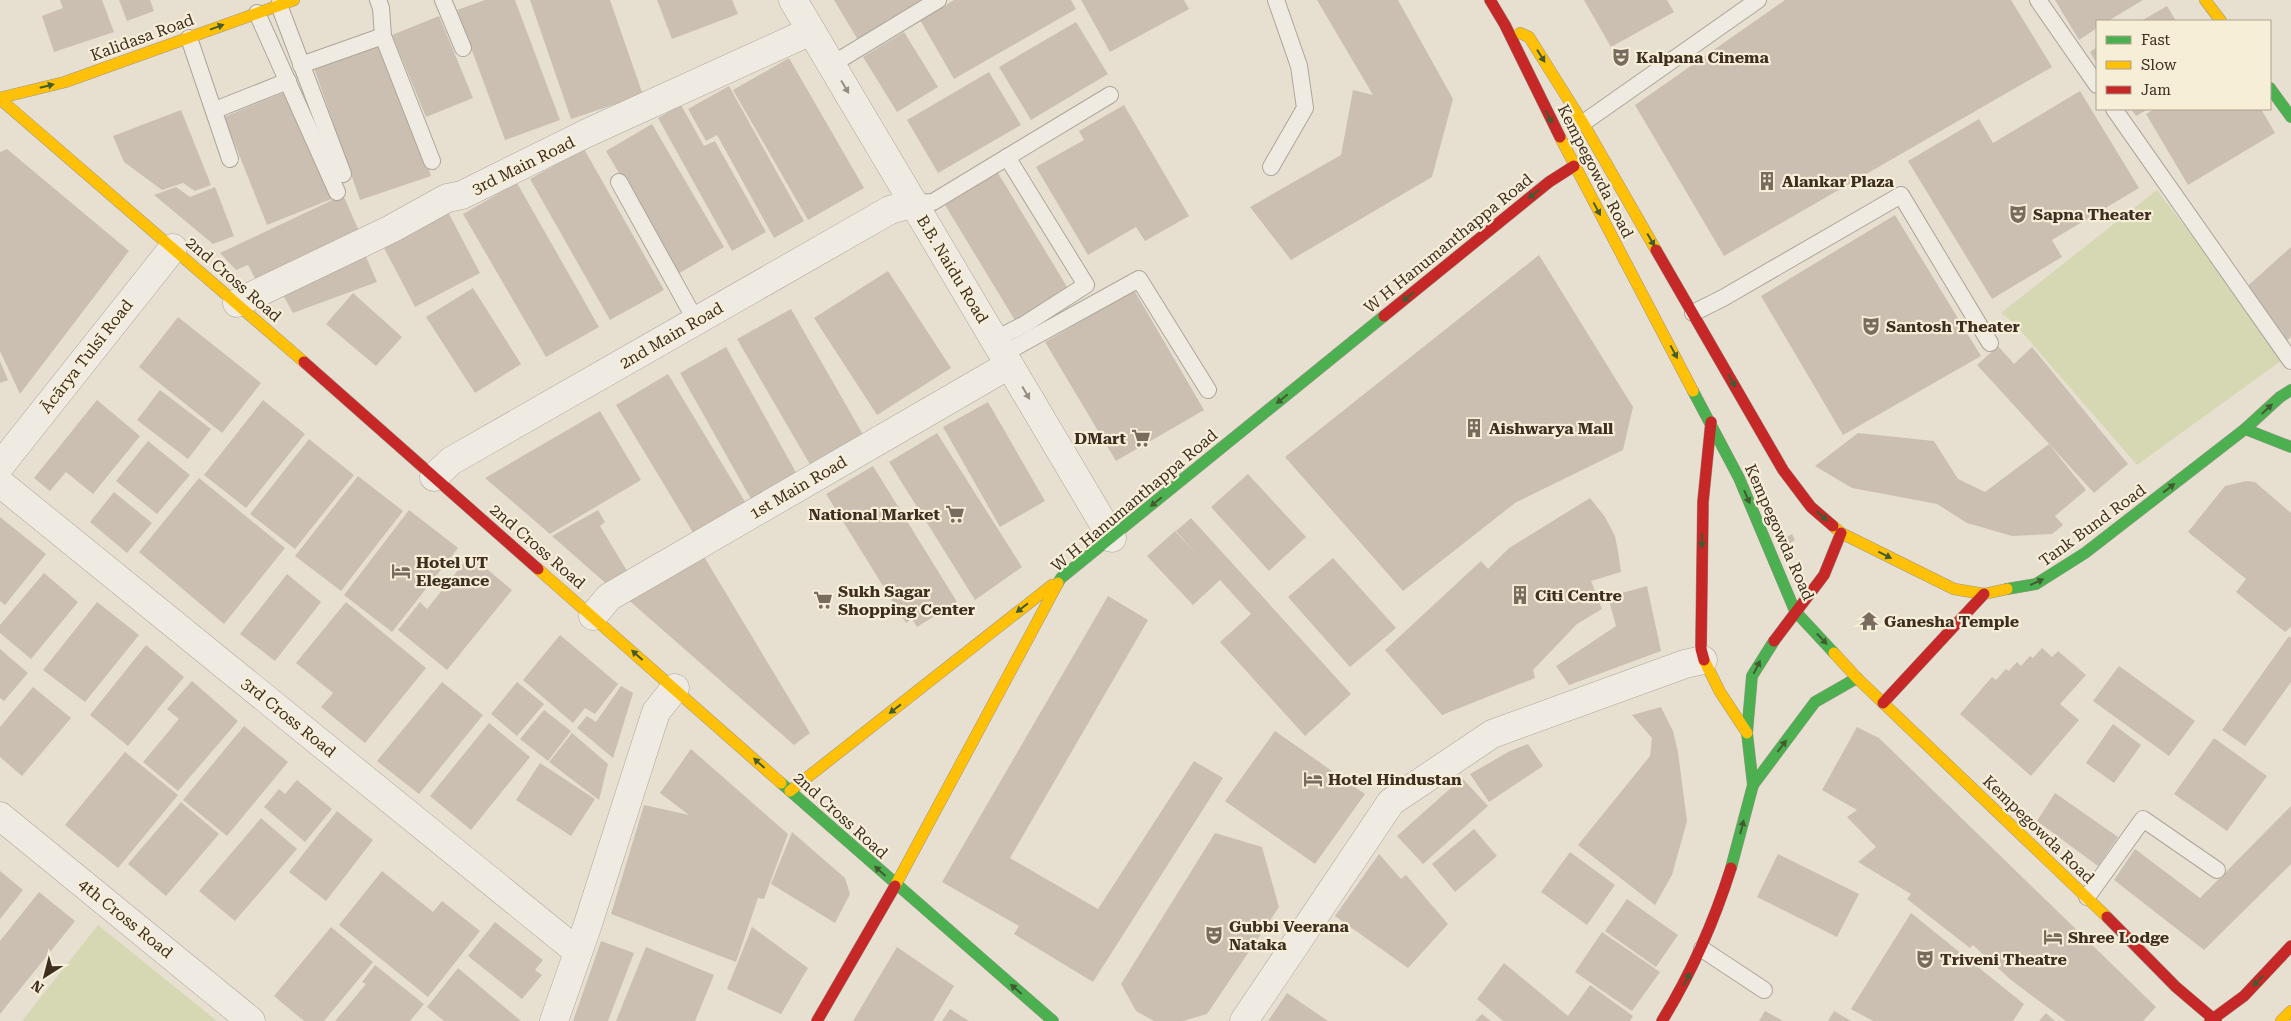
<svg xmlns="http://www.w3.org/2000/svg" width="2291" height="1021" font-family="'Roboto Serif',serif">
	<rect width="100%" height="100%" fill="#e7e0d1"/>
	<g fill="#d6d7b3">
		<polygon points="2157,190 2285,358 2137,465 2015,324 2001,313"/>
		<polygon points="98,925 217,1021 22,1021"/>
	</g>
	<g fill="#cbbfb2">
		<polygon points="60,0 102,0 114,32 54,52 42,16 63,8"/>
		<polygon points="119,0 150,0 154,11 127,21"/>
		<polygon points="485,0 515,0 560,120 505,140 457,10"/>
		<polygon points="530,0 610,0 643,95 571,119"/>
		<polygon points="657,0 732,0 738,14 672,39"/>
		<polygon points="834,0 924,0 858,40"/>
		<polygon points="954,0 1071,0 1076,9 954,79 920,20"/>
		<polygon points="1081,0 1184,0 1189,9 1110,52"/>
		<polygon points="1317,0 1398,0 1453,99 1432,177 1291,260 1250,207 1341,155 1353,90 1373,95"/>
		<polygon points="1584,0 1667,0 1674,12 1611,47"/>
		<polygon points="1785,0 2011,0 2052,67 1724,256 1635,105"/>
		<polygon points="2055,0 2143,0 2108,21 2097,21 2097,28 2079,40"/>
		<polygon points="2167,6 2176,21 2141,21"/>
		<polygon points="439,16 473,98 426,117 392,35"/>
		<polygon points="1076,22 1108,74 1031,120 999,67"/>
		<polygon points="904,32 938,87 897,112 863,57"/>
		<polygon points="385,42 431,176 360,200 314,68"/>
		<polygon points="2097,47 2097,64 2090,52"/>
		<polygon points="789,58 864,188 808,220 733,90"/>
		<polygon points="989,72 1021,125 938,173 907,120"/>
		<polygon points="729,86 804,221 774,238 717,135 706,141 688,109"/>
		<polygon points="290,90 334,198 267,225 224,117"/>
		<polygon points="2080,91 2139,188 2052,240 2062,257 1992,299 1908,161 1979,119 1993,143"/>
		<polygon points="681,105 704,146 715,141 766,232 732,251 658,118"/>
		<polygon points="1124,105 1189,216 1145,241 1136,227 1088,255 1036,167 1084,140 1079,131"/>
		<polygon points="2131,109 2148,109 2136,116"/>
		<polygon points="2155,109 2261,109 2275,133 2188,185 2146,114"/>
		<polygon points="181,110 211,185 195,191 183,183 162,190 124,162 113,136"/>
		<polygon points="652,124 724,247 678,274 606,151"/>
		<polygon points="7,149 129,251 20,394 0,351 0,152"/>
		<polygon points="584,149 664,290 610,320 530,179"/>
		<polygon points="998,173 1069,290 1016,322 945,205"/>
		<polygon points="517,183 599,327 546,357 463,214"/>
		<polygon points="176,187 190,197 215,187 234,236 213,244 154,195"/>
		<polygon points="343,195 360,233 257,282 248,265 236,270 220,253"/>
		<polygon points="448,212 480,273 415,307 383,246"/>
		<polygon points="1895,215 1981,356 1843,435 1761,296"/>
		<polygon points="2291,247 2291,337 2287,341 2242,291"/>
		<polygon points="364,252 377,282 293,313 283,295"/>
		<polygon points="1539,255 1633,407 1623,450 1515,503 1403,591 1285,457"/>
		<polygon points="888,271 951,368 877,415 814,318"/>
		<polygon points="473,288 521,364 475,393 426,317"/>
		<polygon points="1134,290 1204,410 1116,461 1045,342"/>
		<polygon points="353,293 402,337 376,366 326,324"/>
		<polygon points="791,309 865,438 812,468 737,339"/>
		<polygon points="178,317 261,383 222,433 139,367"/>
		<polygon points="1998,346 2014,364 2032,347 2128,464 2094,493 1977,365"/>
		<polygon points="726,347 798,476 752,501 680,373"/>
		<polygon points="0,361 8,380 0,383"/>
		<polygon points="668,374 747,505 695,536 616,405"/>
		<polygon points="160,390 211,429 188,459 137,420"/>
		<polygon points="97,400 140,436 93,494 66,472 50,491 34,478"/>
		<polygon points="263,400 305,434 246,508 204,475"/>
		<polygon points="988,402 1045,501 1000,527 943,427"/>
		<polygon points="600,411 641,480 550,534 485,478"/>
		<polygon points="937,433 1022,567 975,600 889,462"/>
		<polygon points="1858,433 1934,441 1958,479 1985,492 2049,444 2086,490 2055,516 2063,525 2052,534 2012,536 1967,523 1937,504 1852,488 1815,466"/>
		<polygon points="309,439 354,475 295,549 250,514"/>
		<polygon points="148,441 190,475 157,514 116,481"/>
		<polygon points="873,466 957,602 917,627 912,619 906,623 826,494"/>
		<polygon points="1248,474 1306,537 1269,571 1211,507"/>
		<polygon points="358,476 403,511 341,591 295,556"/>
		<polygon points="199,478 285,548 224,624 139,552"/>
		<polygon points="2246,481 2255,482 2291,513 2291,627 2285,632 2236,592 2246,579 2188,532 2225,486"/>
		<polygon points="114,492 152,523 127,553 90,522"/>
		<polygon points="1590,498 1605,517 1615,536 1619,557 1621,572 1591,581 1602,609 1577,624 1533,670 1535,678 1442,715 1385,650 1481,561 1488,569 1509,548"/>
		<polygon points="409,510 458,548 392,632 344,595"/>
		<polygon points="598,510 605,522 600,526 630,576 610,587 552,536"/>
		<polygon points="0,517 46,554 5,605 0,601"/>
		<polygon points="1191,518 1351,694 1305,736 1220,642 1251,614 1220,580 1193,605 1147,556 1175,531 1199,557 1176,531"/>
		<polygon points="1792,534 1795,540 1789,544 1785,538"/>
		<polygon points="700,550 810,733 794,745 625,597"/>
		<polygon points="470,555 512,590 447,670 398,630 420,602 427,609"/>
		<polygon points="1333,558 1396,628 1350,667 1288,597"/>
		<polygon points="44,573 78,602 31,659 0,633 0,625"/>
		<polygon points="287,574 321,602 275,661 240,634"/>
		<polygon points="1647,586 1661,651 1569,685 1556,666 1616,626 1608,597"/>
		<polygon points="1108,596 1148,620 1010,858 1098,909 1194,761 1223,778 1093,982 1014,934 1019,926 942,882"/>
		<polygon points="97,602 139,635 85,702 43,670"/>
		<polygon points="346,602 426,668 365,743 321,707 333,693 296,663"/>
		<polygon points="560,635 618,684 595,714 585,708 573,723 523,680"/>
		<polygon points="2289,636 2291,638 2291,682 2245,746 2222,730"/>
		<polygon points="146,645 184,677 128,746 90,715"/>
		<polygon points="2042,648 2052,657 2058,651 2086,675 2060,704 2079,720 2031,776 1960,714 1992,677 1996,680 2006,669 2009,671 2017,662 2021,666 2030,656 2033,658"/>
		<polygon points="0,649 28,673 4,701 0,698"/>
		<polygon points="2119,666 2195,721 2169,756 2093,701"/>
		<polygon points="192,681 238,721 178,791 143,762 179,719 167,709"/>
		<polygon points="442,682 483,715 419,794 377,761"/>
		<polygon points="517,682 544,704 517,736 491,714"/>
		<polygon points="621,686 633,693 613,758 577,728 587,716 596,722"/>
		<polygon points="33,687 71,718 22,776 0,757 0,727"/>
		<polygon points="1661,707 1673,731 1678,752 1687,821 1672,875 1655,905 1578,845 1650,756 1652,738 1632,715"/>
		<polygon points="544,710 571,731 548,761 520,739"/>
		<polygon points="489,723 530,757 471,830 430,796"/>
		<polygon points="2113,724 2141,745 2114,783 2086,763"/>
		<polygon points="244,726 288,762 227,836 183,800"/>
		<polygon points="1857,727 1879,738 2156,1007 2143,1021 2066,1021 2011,980 1973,945 1970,948 1907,899 1911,894 1858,862 1876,847 1847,817 1857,810 1822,790"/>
		<polygon points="1275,731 1365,794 1315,864 1225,801"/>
		<polygon points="572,733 608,764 599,800 549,762"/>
		<polygon points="2214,738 2267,776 2227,831 2174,794"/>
		<polygon points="1528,744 1543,766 1489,802 1470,774 1510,751"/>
		<polygon points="691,749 788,834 764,899 758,898 736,962 611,914 644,805 689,815 660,793"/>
		<polygon points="125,752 178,795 118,868 65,825"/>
		<polygon points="540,763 595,799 571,836 516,800"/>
		<polygon points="1462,778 1488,806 1423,864 1397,836"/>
		<polygon points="297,780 332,809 305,842 264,807 279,789 285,794"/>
		<polygon points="2055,793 2118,837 2098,866 2037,821"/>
		<polygon points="181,802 219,834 166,896 128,864"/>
		<polygon points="2291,806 2291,864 2204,950 2114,880 2135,849 2200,898"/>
		<polygon points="337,811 373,840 326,901 289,872"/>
		<polygon points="261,818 297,849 235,921 199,891"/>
		<polygon points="1474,829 1497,856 1455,892 1432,864"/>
		<polygon points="792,832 845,878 850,894 835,923 771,884"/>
		<polygon points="1215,833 1262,847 1279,907 1207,1014 1183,1021 1154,1021 1136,1011 1121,984"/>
		<polygon points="1570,852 1615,885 1587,925 1541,892"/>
		<polygon points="1379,854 1401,879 1406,875 1448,924 1408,968 1335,916"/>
		<polygon points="1778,854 1859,894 1837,937 1757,897"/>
		<polygon points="0,871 23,890 0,919"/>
		<polygon points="382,871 433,912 442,901 480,931 428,997 339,925"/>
		<polygon points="39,892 75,921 0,1014 0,941"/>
		<polygon points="1627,899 1678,935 1656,967 1605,931"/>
		<polygon points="1911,913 2024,1004 2013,1021 1873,1021 1851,1009"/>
		<polygon points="495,922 543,960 535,970 542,975 522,999 468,956"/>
		<polygon points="331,927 373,962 324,1021 304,1021 274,996"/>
		<polygon points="752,927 808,968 781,1014 727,989"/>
		<polygon points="1602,932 1660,972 1632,1011 1575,972"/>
		<polygon points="601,941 634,953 608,1021 573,1021"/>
		<polygon points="646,947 714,975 695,1021 616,1021"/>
		<polygon points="897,947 954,986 933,1021 853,1021"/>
		<polygon points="1504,963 1568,1016 1590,985 1633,1016 1630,1021 1503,1021 1477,999"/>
		<polygon points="375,965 424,1004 410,1021 335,1021 366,984 362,982"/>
		<polygon points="458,968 521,1021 444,1021 427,1007"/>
		<polygon points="1287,993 1328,1021 1268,1021"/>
		<polygon points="950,1009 969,1021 942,1021"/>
		<polygon points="1765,1011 1783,1021 1759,1021"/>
		<polygon points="1834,1011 1851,1021 1828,1021"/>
		<polygon points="2046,1013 2055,1021 2039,1021"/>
		<polygon points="1482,1014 1491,1021 1475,1021"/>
	</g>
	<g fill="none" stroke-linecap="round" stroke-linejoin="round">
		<g stroke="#ada599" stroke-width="18">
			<g id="lane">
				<polyline points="378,0 381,8 383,36 432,161"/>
				<polyline points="443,0 463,48"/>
				<polyline points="2038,0 2097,85"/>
				<polyline points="279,5 343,174"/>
				<polyline points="257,13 337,192"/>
				<polyline points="189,38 230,159"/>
				<polyline points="301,65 383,36"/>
				<polyline points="831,65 938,0"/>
				<polyline points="2114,109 2291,361"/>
				<polyline points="215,110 288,81"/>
				<polyline points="1583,123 1758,0"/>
				<polyline points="1271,167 1305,108 1299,66 1276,0"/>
				<polyline points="619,182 696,321"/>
				<polyline points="914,203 933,202 1110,95"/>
				<polyline points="1693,313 1723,298 1901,195 1990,343"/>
				<polyline points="994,340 1025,324 1086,285 1007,157"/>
				<polyline points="1003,354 1139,279 1208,390"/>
				<polyline points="2087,897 2143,819 2217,870"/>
				<polyline points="1702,949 1764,990"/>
			</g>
		</g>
		<g stroke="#ada599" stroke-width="29">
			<g id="street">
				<polyline points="793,0 1112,538"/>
				<polyline points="237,303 391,229 447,198 462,195 587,133 811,31"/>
				<polyline points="0,466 173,248"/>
				<polyline points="434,477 451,461 890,210 914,203"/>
				<polyline points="0,483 578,952"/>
				<polyline points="593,616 609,597 1009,365"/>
				<polyline points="0,816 251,1021"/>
				<polyline points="554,1021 587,927 656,712 675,688"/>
				<polyline points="1244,1021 1391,802 1492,734 1685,664 1703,660"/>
			</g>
		</g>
		<g stroke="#9c958a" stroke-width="12">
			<g id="fast">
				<polyline points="2270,88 2291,117"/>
				<polyline points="1693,391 1739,478 1795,611 1834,653"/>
				<polyline points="2245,429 2280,397 2291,390"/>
				<polyline points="1058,583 1061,578 1384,316"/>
				<polyline points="2007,589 2036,584 2085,553 2245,429 2291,447"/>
				<polyline points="781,783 1053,1021"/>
				<polyline points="1753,785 1815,702 1857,678"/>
				<polyline points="1731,868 1753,785 1747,733 1752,676 1774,641"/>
			</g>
		</g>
		<g stroke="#9c958a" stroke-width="12">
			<g id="slow">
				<polyline points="2205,0 2221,21"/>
				<polyline points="1520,33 1529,37 1583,123 1656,250"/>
				<polyline points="0,98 65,82 294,0"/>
				<polyline points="0,99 304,362"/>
				<polyline points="1560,137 1693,391"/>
				<polyline points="1833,526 1841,533 1954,589 1984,594 2007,589"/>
				<polyline points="538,569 781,783"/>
				<polyline points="1834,653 1857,678 2107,917"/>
				<polyline points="1704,660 1720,692 1747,733"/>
				<polyline points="790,791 1052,585"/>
				<polyline points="895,886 1058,583"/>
				<polyline points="2281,1021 2291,1011"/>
			</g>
		</g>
		<g stroke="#9c958a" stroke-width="12">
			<g id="jam">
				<polyline points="1490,0 1505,25 1560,137"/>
				<polyline points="1656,250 1783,470 1811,507 1833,526"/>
				<polyline points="1384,316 1549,182 1574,166"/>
				<polyline points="304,362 538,569"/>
				<polyline points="1774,641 1824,575 1841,533"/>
				<polyline points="1704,660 1701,649 1703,502 1711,422"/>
				<polyline points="1883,703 1984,594"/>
				<polyline points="2107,917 2176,987 2216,1021"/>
				<polyline points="817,1021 895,886"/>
				<path d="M1662 1021C1692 972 1714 922 1731 868"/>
				<polyline points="2210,1021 2244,996 2291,946"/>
			</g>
		</g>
		<use href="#lane" stroke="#efebe3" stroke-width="16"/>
		<use href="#street" stroke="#efebe3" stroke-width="28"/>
		<use href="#fast" stroke="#4caf50" stroke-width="11"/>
		<use href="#slow" stroke="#ffc107" stroke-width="11"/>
		<use href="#jam" stroke="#c62828" stroke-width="11"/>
	</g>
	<defs><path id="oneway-solid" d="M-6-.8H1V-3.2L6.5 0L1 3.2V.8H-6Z" transform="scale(1.25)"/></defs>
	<g fill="#425b31">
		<use href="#oneway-solid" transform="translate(217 27) rotate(-20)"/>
		<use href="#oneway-solid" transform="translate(1541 56) rotate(58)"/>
		<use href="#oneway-solid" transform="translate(47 86) rotate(-14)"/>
		<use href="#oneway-solid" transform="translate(1549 117) rotate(64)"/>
		<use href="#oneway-solid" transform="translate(1534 194) rotate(141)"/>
		<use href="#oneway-solid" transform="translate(1597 209) rotate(62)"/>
		<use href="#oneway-solid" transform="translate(1651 240) rotate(60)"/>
		<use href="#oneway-solid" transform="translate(1408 297) rotate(141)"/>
		<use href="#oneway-solid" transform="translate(1674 352) rotate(62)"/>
		<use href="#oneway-solid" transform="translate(1732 381) rotate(61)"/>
		<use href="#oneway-solid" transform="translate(1282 399) rotate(141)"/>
		<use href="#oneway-solid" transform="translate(2267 409) rotate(-43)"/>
		<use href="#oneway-solid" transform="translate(2169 488) rotate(-38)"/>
		<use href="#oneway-solid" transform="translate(1747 497) rotate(67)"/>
		<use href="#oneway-solid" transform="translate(1156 502) rotate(141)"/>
		<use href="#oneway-solid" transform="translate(1822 516) rotate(41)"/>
		<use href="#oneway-solid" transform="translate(1702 541) rotate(91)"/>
		<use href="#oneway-solid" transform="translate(1885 555) rotate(27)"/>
		<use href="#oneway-solid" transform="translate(2037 582) rotate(-24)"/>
		<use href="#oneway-solid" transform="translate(1022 608) rotate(142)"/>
		<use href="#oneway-solid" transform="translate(1822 639) rotate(47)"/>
		<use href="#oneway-solid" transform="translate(637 655) rotate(-138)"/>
		<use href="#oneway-solid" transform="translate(1757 667) rotate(-63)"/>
		<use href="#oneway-solid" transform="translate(895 709) rotate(142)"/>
		<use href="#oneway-solid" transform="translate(1782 746) rotate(-53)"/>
		<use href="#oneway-solid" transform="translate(759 763) rotate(-138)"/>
		<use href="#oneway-solid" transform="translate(1742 827) rotate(-76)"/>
		<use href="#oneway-solid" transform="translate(880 871) rotate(-138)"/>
		<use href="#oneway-solid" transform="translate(1687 979) rotate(-62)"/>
		<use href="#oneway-solid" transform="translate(2258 981) rotate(133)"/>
		<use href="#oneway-solid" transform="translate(1016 989) rotate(-139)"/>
	</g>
	<g fill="#968c82">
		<use href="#oneway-solid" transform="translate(845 87) rotate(59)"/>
		<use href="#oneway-solid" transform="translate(1026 393) rotate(60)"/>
	</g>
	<defs>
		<g id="theatre-bare" transform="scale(1.5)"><path d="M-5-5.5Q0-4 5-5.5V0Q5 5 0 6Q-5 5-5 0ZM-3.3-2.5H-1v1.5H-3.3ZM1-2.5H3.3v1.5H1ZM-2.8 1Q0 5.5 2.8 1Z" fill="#786c5e" stroke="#f7eed8" stroke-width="2.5" paint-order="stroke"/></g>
		<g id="building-bare" transform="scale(1.5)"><path d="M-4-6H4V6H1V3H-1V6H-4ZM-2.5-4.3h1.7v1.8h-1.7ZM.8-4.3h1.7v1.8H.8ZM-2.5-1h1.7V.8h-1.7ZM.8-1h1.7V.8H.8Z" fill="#786c5e" stroke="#f7eed8" stroke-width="2.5" paint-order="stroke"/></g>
		<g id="supermarket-bare" transform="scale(1.5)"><path d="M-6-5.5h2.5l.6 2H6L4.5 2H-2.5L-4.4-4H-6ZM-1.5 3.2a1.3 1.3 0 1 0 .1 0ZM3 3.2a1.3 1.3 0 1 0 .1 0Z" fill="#786c5e" stroke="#f7eed8" stroke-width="2.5" paint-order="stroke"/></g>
		<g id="hotel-bare" transform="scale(1.5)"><path d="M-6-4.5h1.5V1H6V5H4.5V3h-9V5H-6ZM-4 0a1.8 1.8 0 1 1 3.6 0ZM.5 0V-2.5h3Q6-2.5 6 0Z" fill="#786c5e" stroke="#f7eed8" stroke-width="2.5" paint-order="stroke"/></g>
		<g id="temple-bare" transform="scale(1.5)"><path d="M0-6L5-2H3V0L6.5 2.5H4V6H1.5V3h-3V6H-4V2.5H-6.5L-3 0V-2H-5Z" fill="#786c5e" stroke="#f7eed8" stroke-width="2.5" paint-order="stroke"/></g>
	</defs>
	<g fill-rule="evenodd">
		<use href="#theatre-bare" x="1621" y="57"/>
		<use href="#building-bare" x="1767" y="181"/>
		<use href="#theatre-bare" x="2018" y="214"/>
		<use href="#theatre-bare" x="1871" y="326"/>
		<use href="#building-bare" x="1474" y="428"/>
		<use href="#supermarket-bare" x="1141" y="438"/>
		<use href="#supermarket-bare" x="955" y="514"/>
		<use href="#hotel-bare" x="401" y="571"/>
		<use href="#building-bare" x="1520" y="595"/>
		<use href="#supermarket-bare" x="823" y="600"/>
		<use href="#temple-bare" x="1869" y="621"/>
		<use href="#hotel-bare" x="1313" y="779"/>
		<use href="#theatre-bare" x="1214" y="935"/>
		<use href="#hotel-bare" x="2053" y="937"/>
		<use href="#theatre-bare" x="1925" y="959"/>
	</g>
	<g text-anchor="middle" stroke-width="4.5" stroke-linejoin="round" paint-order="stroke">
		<g font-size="16" fill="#3d2e20" stroke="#f7eed8">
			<text transform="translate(142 37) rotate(-20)" y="6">Kalidasa Road</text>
			<text transform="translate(523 165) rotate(-26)" y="6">3rd Main Road</text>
			<text transform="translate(1596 171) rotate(63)" y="6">Kempegowda Road</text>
			<text transform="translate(1448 243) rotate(-39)" y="6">W H Hanumanthappa Road</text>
			<text transform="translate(953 269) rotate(59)" y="6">B.B. Naidu Road</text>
			<text transform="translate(234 279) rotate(41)" y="6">2nd Cross Road</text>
			<text transform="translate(671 335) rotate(-30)" y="6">2nd Main Road</text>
			<text transform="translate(86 356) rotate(-52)" y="6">Ācārya Tulsī Road</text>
			<text transform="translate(798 487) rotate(-30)" y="6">1st Main Road</text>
			<text transform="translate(1134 500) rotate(-40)" y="6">W H Hanumanthappa Road</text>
			<text transform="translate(2092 525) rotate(-36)" y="6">Tank Bund Road</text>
			<text transform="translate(1780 532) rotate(66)" y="6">Kempegowda Road</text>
			<text transform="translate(538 546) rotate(41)" y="6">2nd Cross Road</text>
			<text transform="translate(289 717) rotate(39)" y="6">3rd Cross Road</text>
			<text transform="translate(841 815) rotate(42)" y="6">2nd Cross Road</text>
			<text transform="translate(2039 829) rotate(44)" y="6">Kempegowda Road</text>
			<text transform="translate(126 918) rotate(39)" y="6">4th Cross Road</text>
		</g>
		<g font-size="16" font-weight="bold" fill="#3d2e20" stroke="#f7eed8" text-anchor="start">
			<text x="1636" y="63">Kalpana Cinema</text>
			<text x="1782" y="187">Alankar Plaza</text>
			<text x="2033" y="220">Sapna Theater</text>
			<text x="1886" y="332">Santosh Theater</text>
			<text x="1489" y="434">Aishwarya Mall</text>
			<text x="1126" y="444" text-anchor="end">DMart</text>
			<text x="940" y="520" text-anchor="end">National Market</text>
			<text x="416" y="568">Hotel UT<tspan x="416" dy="18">Elegance</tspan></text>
			<text x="838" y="597">Sukh Sagar<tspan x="838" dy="18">Shopping Center</tspan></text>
			<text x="1535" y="601">Citi Centre</text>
			<text x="1884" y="627">Ganesha Temple</text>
			<text x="1328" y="785">Hotel Hindustan</text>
			<text x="1229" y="932">Gubbi Veerana<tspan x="1229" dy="18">Nataka</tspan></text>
			<text x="2068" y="943">Shree Lodge</text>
			<text x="1940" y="965">Triveni Theatre</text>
		</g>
	</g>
	<rect x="2096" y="20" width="175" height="90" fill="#f7eed8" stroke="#ada18e"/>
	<rect x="2106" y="36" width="25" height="8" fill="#4caf50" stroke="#ada18e"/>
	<text x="2141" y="45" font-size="15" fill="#3d2e20">Fast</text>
	<rect x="2106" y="61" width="25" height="8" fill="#ffc107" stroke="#ada18e"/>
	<text x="2141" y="70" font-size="15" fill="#3d2e20">Slow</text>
	<rect x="2106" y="86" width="25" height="8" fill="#c62828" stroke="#ada18e"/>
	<text x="2141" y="95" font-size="15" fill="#3d2e20">Jam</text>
	<g transform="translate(45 976) rotate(216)" stroke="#f7eed8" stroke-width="4" paint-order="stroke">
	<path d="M0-4L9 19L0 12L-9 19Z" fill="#3d2e20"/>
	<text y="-8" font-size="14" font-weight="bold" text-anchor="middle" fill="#3d2e20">N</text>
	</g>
</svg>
